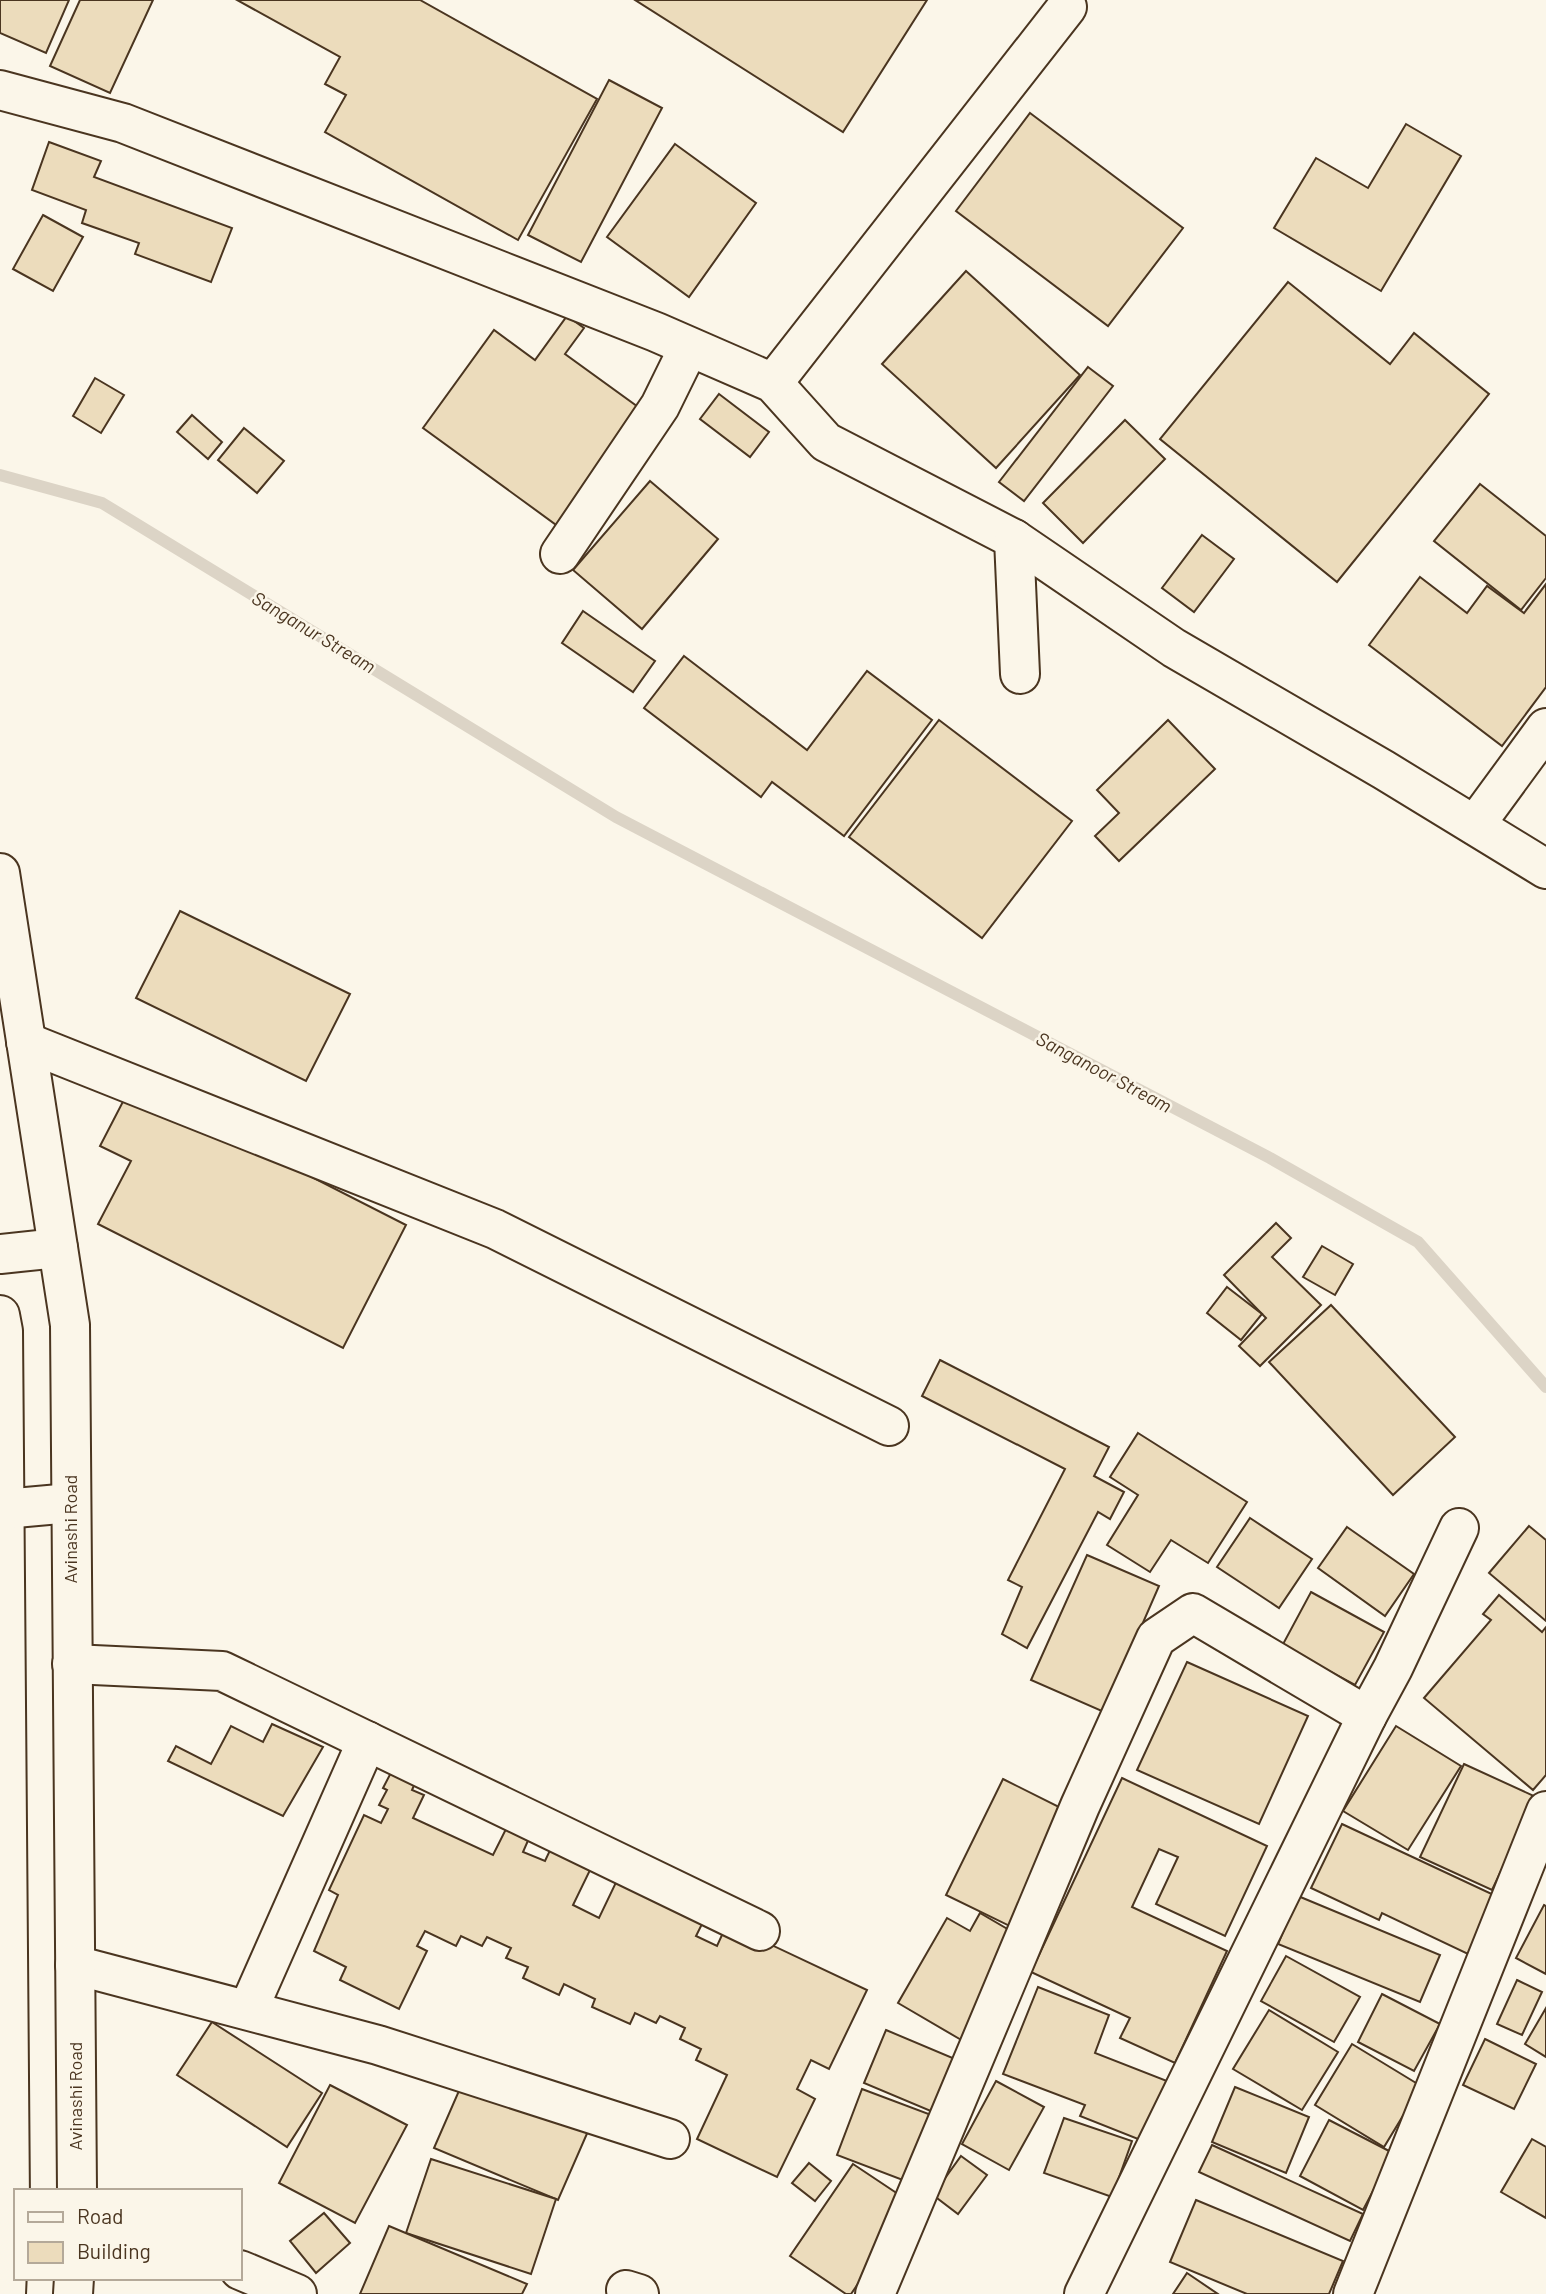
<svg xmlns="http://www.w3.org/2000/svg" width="1546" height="2294" font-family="Barlow,sans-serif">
	<rect width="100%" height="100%" fill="#fbf6e9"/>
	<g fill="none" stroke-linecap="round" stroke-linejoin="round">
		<polyline stroke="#dcd4c6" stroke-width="12" points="0,475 102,503 616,817 1270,1158 1418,1242 1546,1387"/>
	</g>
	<g fill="#ecdcbc" stroke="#4a3520" stroke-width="2">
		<polygon points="0,0 69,0 46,53 0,33"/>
		<polygon points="80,0 153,0 110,93 50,66"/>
		<polygon points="237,0 420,0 597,99 518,240 325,132 346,95 325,84 340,57"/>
		<polygon points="635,0 927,0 843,132"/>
		<polygon points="609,80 662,108 581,262 528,235"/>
		<polygon points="1030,113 1183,228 1108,326 956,211"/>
		<polygon points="1406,124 1461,156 1381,291 1274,228 1316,158 1368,188"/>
		<polygon points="49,142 101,161 94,177 232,228 211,282 135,254 139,243 82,223 86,210 32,190"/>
		<polygon points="675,144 756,203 689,297 607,237"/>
		<polygon points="43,215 83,237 53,291 13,269"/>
		<polygon points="966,271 1080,375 996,468 882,364"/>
		<polygon points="1288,282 1390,364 1414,333 1489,394 1337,582 1160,439"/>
		<polygon points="567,316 584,328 565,354 645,412 559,527 423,428 494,330 535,360"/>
		<polygon points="1088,367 1113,386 1024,501 999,482"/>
		<polygon points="95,378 124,395 101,433 73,416"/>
		<polygon points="719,394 769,432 750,457 700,419"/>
		<polygon points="192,415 222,442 208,459 177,432"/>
		<polygon points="1125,420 1165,459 1083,543 1043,503"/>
		<polygon points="244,428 284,461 257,493 218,460"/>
		<polygon points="650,481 718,539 642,629 573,570"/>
		<polygon points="1480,484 1546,536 1546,578 1521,610 1434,541"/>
		<polygon points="1202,535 1234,559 1194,612 1162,588"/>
		<polygon points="1420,577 1467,613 1487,586 1524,613 1546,584 1546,687 1502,746 1369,645"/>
		<polygon points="583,611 655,661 633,692 562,643"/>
		<polygon points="684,656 807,750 867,671 932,720 844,836 772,782 761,797 644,708"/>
		<polygon points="939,720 1072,821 982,938 849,837"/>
		<polygon points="1168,720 1215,769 1119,861 1095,836 1119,813 1097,790"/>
		<polygon points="180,911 350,994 306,1081 136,998"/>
		<polygon points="130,1088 200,1120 406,1225 343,1348 98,1224 131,1161 100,1146"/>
		<polygon points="1276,1223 1291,1238 1272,1257 1321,1305 1260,1366 1239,1346 1266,1318 1224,1275"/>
		<polygon points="1322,1246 1353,1264 1335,1295 1303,1277"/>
		<polygon points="1227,1287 1262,1314 1241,1340 1207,1313"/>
		<polygon points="1331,1305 1455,1437 1393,1495 1269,1362"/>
		<polygon points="940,1360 1109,1447 1094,1476 1124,1492 1110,1519 1098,1512 1027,1648 1002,1634 1022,1587 1008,1580 1065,1469 922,1396"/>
		<polygon points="1138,1433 1247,1502 1208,1563 1171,1540 1150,1572 1107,1545 1138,1495 1110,1477"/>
		<polygon points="1250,1518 1312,1559 1279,1608 1217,1567"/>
		<polygon points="1529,1526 1546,1540 1546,1621 1489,1573"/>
		<polygon points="1347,1527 1414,1574 1385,1616 1318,1568"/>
		<polygon points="1087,1555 1159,1586 1104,1712 1031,1680"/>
		<polygon points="1311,1592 1384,1632 1355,1685 1282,1646"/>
		<polygon points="1499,1595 1542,1632 1546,1627 1546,1775 1533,1790 1424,1698 1491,1620 1483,1614"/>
		<polygon points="1187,1662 1308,1716 1259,1824 1137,1770"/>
		<polygon points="272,1724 323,1747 283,1816 168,1761 176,1746 211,1764 231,1726 263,1742"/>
		<polygon points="1396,1726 1461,1766 1408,1850 1343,1811"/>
		<polygon points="1464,1764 1536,1797 1492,1890 1420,1857"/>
		<polygon points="395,1765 418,1776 412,1790 424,1795 413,1818 493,1855 508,1825 530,1836 523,1852 545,1861 552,1846 592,1866 573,1905 599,1918 620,1874 706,1916 696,1936 717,1946 727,1924 867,1990 829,2069 811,2060 797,2089 815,2099 777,2177 697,2139 727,2075 696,2060 701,2049 680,2039 685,2028 660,2016 656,2023 635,2013 630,2024 592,2007 595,1999 564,1984 559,1995 523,1978 528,1967 506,1958 511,1948 487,1937 482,1946 461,1936 456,1946 425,1931 417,1946 427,1951 399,2009 340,1980 346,1967 314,1951 338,1895 329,1890 364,1815 381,1823 388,1809 379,1805 387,1790 383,1788"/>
		<polygon points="1122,1778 1267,1846 1225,1936 1156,1904 1178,1857 1159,1849 1132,1907 1227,1951 1175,2063 1120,2038 1130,2018 1031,1972"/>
		<polygon points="1003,1779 1075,1815 1018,1930 946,1895"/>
		<polygon points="1342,1824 1496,1896 1468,1954 1382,1913 1379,1920 1311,1888"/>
		<polygon points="1298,1896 1440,1955 1420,2002 1278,1944"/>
		<polygon points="1544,1905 1546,1906 1546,1974 1516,1958"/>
		<polygon points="980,1913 1023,1938 963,2041 898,2003 947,1918 970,1931"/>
		<polygon points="1286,1956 1360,1997 1334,2042 1261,2001"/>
		<polygon points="1517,1980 1542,1992 1522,2035 1497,2024"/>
		<polygon points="1038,1987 1109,2015 1095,2053 1167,2081 1143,2141 1080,2116 1085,2105 1003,2074"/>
		<polygon points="1382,1994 1440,2024 1414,2071 1358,2042"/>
		<polygon points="1546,2008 1546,2057 1525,2044"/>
		<polygon points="1269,2010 1338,2052 1302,2110 1233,2069"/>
		<polygon points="212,2022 322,2093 287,2147 177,2075"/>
		<polygon points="886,2030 955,2059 933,2112 864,2083"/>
		<polygon points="1485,2039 1536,2064 1514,2109 1463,2085"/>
		<polygon points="1352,2044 1421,2086 1384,2147 1315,2105"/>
		<polygon points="465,2077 589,2129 558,2200 434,2148"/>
		<polygon points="996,2081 1044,2107 1009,2170 962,2144"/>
		<polygon points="330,2085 407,2125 355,2223 279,2183"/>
		<polygon points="1235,2087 1309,2117 1286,2173 1212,2142"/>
		<polygon points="862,2089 934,2116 908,2182 837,2155"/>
		<polygon points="1064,2118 1132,2141 1112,2197 1044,2173"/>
		<polygon points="1329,2120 1393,2153 1363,2210 1300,2176"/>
		<polygon points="1532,2139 1546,2147 1546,2218 1501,2192"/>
		<polygon points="1212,2145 1363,2214 1350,2241 1199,2172"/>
		<polygon points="961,2156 987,2175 958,2214 933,2195"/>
		<polygon points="431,2159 556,2199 531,2274 406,2233"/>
		<polygon points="809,2163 831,2181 815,2201 792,2183"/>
		<polygon points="853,2164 913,2204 851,2294 846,2294 790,2256"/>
		<polygon points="1196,2200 1343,2261 1329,2294 1247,2294 1170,2262"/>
		<polygon points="324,2213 350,2243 316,2273 290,2241"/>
		<polygon points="389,2226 527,2284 522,2294 360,2294"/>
		<polygon points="1187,2273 1218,2294 1173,2294"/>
	</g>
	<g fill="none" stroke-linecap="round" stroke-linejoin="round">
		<g stroke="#4a3520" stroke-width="42">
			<g id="minor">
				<polyline points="0,90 123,123 656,332 773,383 826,442 1014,539 1020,674"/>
				<polyline points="773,383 1067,7"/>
				<polyline points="1014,539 1174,648 1384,770 1546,869"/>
				<polyline points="560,554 660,406 689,347"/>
				<polyline points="1475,825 1546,728"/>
				<polyline points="26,1042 495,1229 889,1426"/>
				<polyline points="72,1664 222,1671 760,1931"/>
				<polyline points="75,1965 378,2045 670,2139"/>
				<polyline points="248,2010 367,1741"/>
				<polyline points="240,2270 297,2294"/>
				<polyline points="626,2290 639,2294"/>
				<polyline points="875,2294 1080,1806 1156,1638 1193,1613 1367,1716 1393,1668 1459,1528"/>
				<polyline points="1084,2294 1367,1716"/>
				<polyline points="1353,2294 1546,1811"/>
			</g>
		</g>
		<g stroke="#4a3520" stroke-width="42">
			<g id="major">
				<polyline points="0,873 70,1325 77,2191"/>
				<polyline points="0,1254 58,1248"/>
				<polyline points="0,1315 3,1331 10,2201 6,2294"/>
				<polyline points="4,1509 71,1503"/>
				<polyline points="73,2294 74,2278"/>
			</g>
		</g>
		<use href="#minor" stroke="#fbf6e9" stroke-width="38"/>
		<use href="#major" stroke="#fbf6e9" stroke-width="38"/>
	</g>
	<g text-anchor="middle" stroke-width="5" stroke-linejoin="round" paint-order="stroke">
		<g font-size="18" fill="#4a3520" stroke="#fbf6e9">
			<text transform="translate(71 1529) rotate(-90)" y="6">Avinashi Road</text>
			<text transform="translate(76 2096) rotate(-90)" y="6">Avinashi Road</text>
		</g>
		<g font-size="19" font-style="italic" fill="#4a3520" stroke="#fbf6e9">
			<text transform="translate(314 632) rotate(31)" y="7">Sanganur Stream</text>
			<text transform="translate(1104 1072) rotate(28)" y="7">Sanganoor Stream</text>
		</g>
	</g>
	<rect x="14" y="2189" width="228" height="91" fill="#fbf6e9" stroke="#b4a999" stroke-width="2"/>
	<rect x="28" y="2212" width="35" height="10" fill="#fbf6e9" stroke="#b4a999" stroke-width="2"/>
	<text x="77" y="2224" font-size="21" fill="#4a3520">Road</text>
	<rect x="28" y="2242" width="35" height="21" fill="#ecdcbc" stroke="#b4a999" stroke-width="2"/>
	<text x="77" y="2259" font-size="21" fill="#4a3520">Building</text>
</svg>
